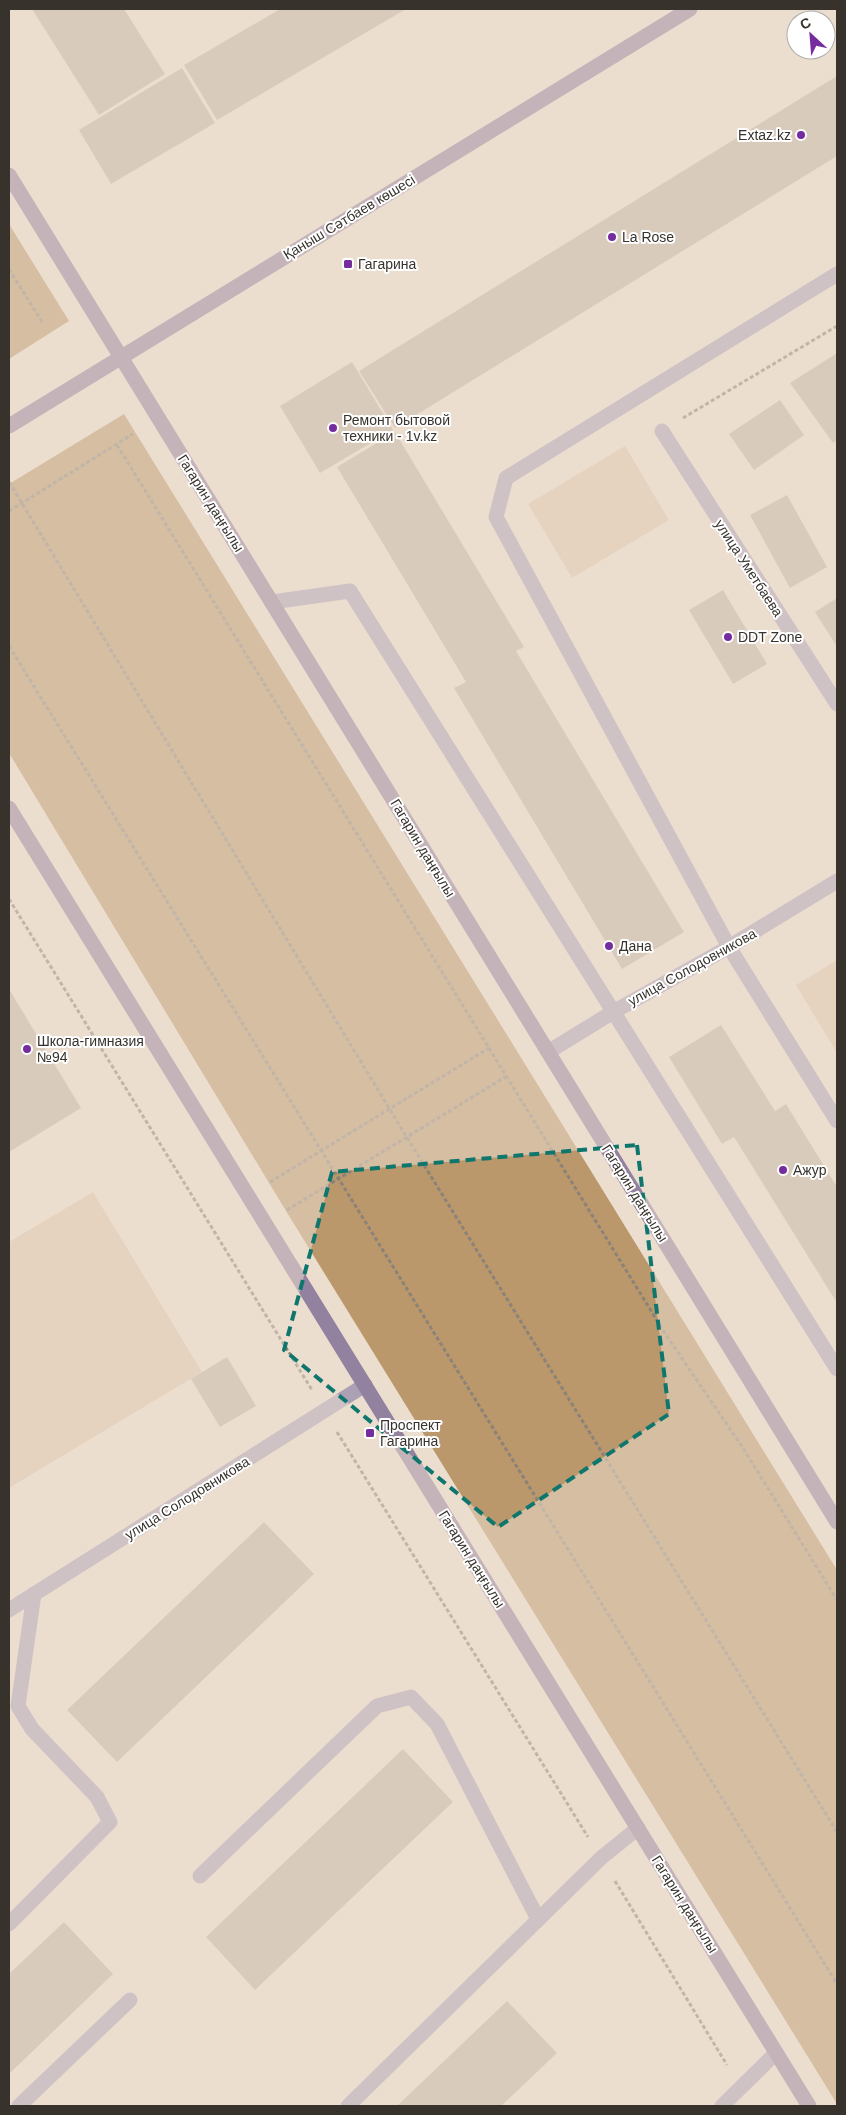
<svg xmlns="http://www.w3.org/2000/svg" width="846" height="2115" font-family="Helvetica,sans-serif">
	<rect width="100%" height="100%" fill="#ecdecf"/>
	<g fill="#ddc5aa">
		<polygon points="625,446 669,520 572,578 528,504"/>
		<polygon points="837,960 837,1053 796,985"/>
		<polygon points="93,1192 202,1372 9,1488 9,1242"/>
	</g>
	<g fill="#bb976c">
		<polygon points="9,224 69,321 9,359"/>
		<polygon points="124,414 837,1570 837,2104 286,1211 9,753 9,484"/>
	</g>
	<g fill="#c1b4a5">
		<polygon points="32,9 124,9 165,74 99,115"/>
		<polygon points="280,9 406,9 217,120 184,65"/>
		<polygon points="182,68 215,123 111,184 79,130"/>
		<polygon points="837,76 837,156 395,428 359,371"/>
		<polygon points="837,353 837,440 833,443 790,383"/>
		<polygon points="352,362 393,430 320,473 280,406"/>
		<polygon points="780,400 804,435 754,470 729,434"/>
		<polygon points="395,432 524,647 516,651 684,932 622,969 454,688 466,682 337,467"/>
		<polygon points="787,495 827,567 790,588 750,515"/>
		<polygon points="723,590 767,664 733,684 689,610"/>
		<polygon points="837,598 837,644 836,645 815,612"/>
		<polygon points="9,989 81,1108 9,1152"/>
		<polygon points="721,1025 775,1111 786,1104 837,1187 837,1303 734,1137 722,1144 669,1057"/>
		<polygon points="227,1357 256,1406 220,1427 191,1379"/>
		<polygon points="264,1522 314,1574 117,1762 67,1710"/>
		<polygon points="403,1749 453,1802 255,1990 206,1937"/>
		<polygon points="64,1922 113,1974 9,2074 9,1974"/>
		<polygon points="507,2001 557,2053 501,2106 397,2106"/>
	</g>
	<g fill="none" stroke-linecap="round" stroke-linejoin="round">
		<g stroke="#8c8378" stroke-width="3" stroke-dasharray="4 2.5" stroke-linecap="butt">
			<polyline points="9,269 42,322"/>
			<polyline points="683,418 837,326"/>
			<polyline points="117,445 666,1335 743,1448 837,1600"/>
			<polyline points="9,482 406,1136 837,1832"/>
			<polyline points="9,511 133,434"/>
			<polyline points="9,646 837,1984"/>
			<polyline points="9,899 312,1390"/>
			<polyline points="270,1182 489,1048"/>
			<polyline points="287,1210 507,1076"/>
			<polyline points="337,1432 588,1837"/>
			<polyline points="615,1881 727,2065"/>
		</g>
		<g stroke="#aca0b5" stroke-width="15">
			<polyline points="837,274 506,478 496,517 729,947 837,1121"/>
			<polyline points="272,602 350,591 837,1369"/>
			<polyline points="200,1876 377,1706 411,1697 437,1724 538,1919"/>
			<polyline points="9,1924 110,1822 97,1797 32,1729 18,1706 34,1594"/>
			<polyline points="19,2106 130,2000"/>
			<polyline points="348,2106 601,1858 638,1828"/>
			<polyline points="722,2106 776,2053"/>
		</g>
		<g stroke="#aca0b5" stroke-width="15">
			<polyline points="662,431 837,704"/>
			<polyline points="548,1052 613,1012 729,947 837,881"/>
			<polyline points="9,1610 365,1385"/>
		</g>
		<g stroke="#92819f" stroke-width="15">
			<polyline points="9,175 837,1522"/>
			<polyline points="9,426 690,9"/>
			<polyline points="9,808 809,2106"/>
		</g>
	</g>
	<path d="M0 0H846V2115H0ZM637 1145 669 1414 498 1527 284 1350 332 1172Z" fill="#ecdecf" fill-opacity=".55" fill-rule="evenodd"/>
	<path fill="none" stroke="#0f766e" stroke-width="4" stroke-dasharray="10 6" stroke-linejoin="round" d="M637 1145 669 1414 498 1527 284 1350 332 1172Z"/>
	<g fill="#742c9f" stroke="#fff" stroke-width="2">
		<circle cx="801" cy="135" r="5"/>
		<circle cx="612" cy="237" r="5"/>
		<rect x="343" y="259" width="10" height="10" rx="2.5"/>
		<circle cx="333" cy="428" r="5"/>
		<circle cx="728" cy="637" r="5"/>
		<circle cx="609" cy="946" r="5"/>
		<circle cx="27" cy="1049" r="5"/>
		<circle cx="783" cy="1170" r="5"/>
		<rect x="365" y="1428" width="10" height="10" rx="2.5"/>
	</g>
	<g text-anchor="middle" stroke-width="4" stroke-linejoin="round" paint-order="stroke">
		<g font-size="14" fill="#37322c" stroke="#fff" text-anchor="start">
			<text x="791" y="140" text-anchor="end">Extaz.kz</text>
			<text x="622" y="242">La Rose</text>
			<text x="358" y="269">Гагарина</text>
			<text x="343" y="425">Ремонт бытовой<tspan x="343" dy="16">техники - 1v.kz</tspan></text>
			<text x="738" y="642">DDT Zone</text>
			<text x="619" y="951">Дана</text>
			<text x="37" y="1046">Школа-гимназия<tspan x="37" dy="16">№94</tspan></text>
			<text x="793" y="1175">Ажур</text>
			<text x="380" y="1430">Проспект<tspan x="380" dy="16">Гагарина</tspan></text>
		</g>
		<g font-size="14" fill="#37322c" stroke="#fff">
			<text transform="translate(349 217) rotate(-31)" y="5">Қаныш Сәтбаев көшесі</text>
			<text transform="translate(211 503) rotate(58)" y="5">Гагарин даңғылы</text>
			<text transform="translate(749 568) rotate(57)" y="5">улица Уметбаева</text>
			<text transform="translate(423 848) rotate(59)" y="5">Гагарин даңғылы</text>
			<text transform="translate(692 967) rotate(-29)" y="5">улица Солодовникова</text>
			<text transform="translate(635 1193) rotate(58)" y="5">Гагарин даңғылы</text>
			<text transform="translate(187 1498) rotate(-32)" y="5">улица Солодовникова</text>
			<text transform="translate(472 1559) rotate(58)" y="5">Гагарин даңғылы</text>
			<text transform="translate(685 1904) rotate(58)" y="5">Гагарин даңғылы</text>
		</g>
	</g>
	<rect width="846" height="2115" fill="none" stroke="#37322c" stroke-width="20"/>
	<g transform="translate(811 35) rotate(334)"><circle r="24" fill="#ffffff" stroke="#afadab"/>
	<path d="M0-4L9 19L0 12L-9 19Z" fill="#742c9f"/>
	<text y="-8" font-size="14" font-weight="bold" text-anchor="middle" fill="#37322c">С</text>
	</g>
</svg>
